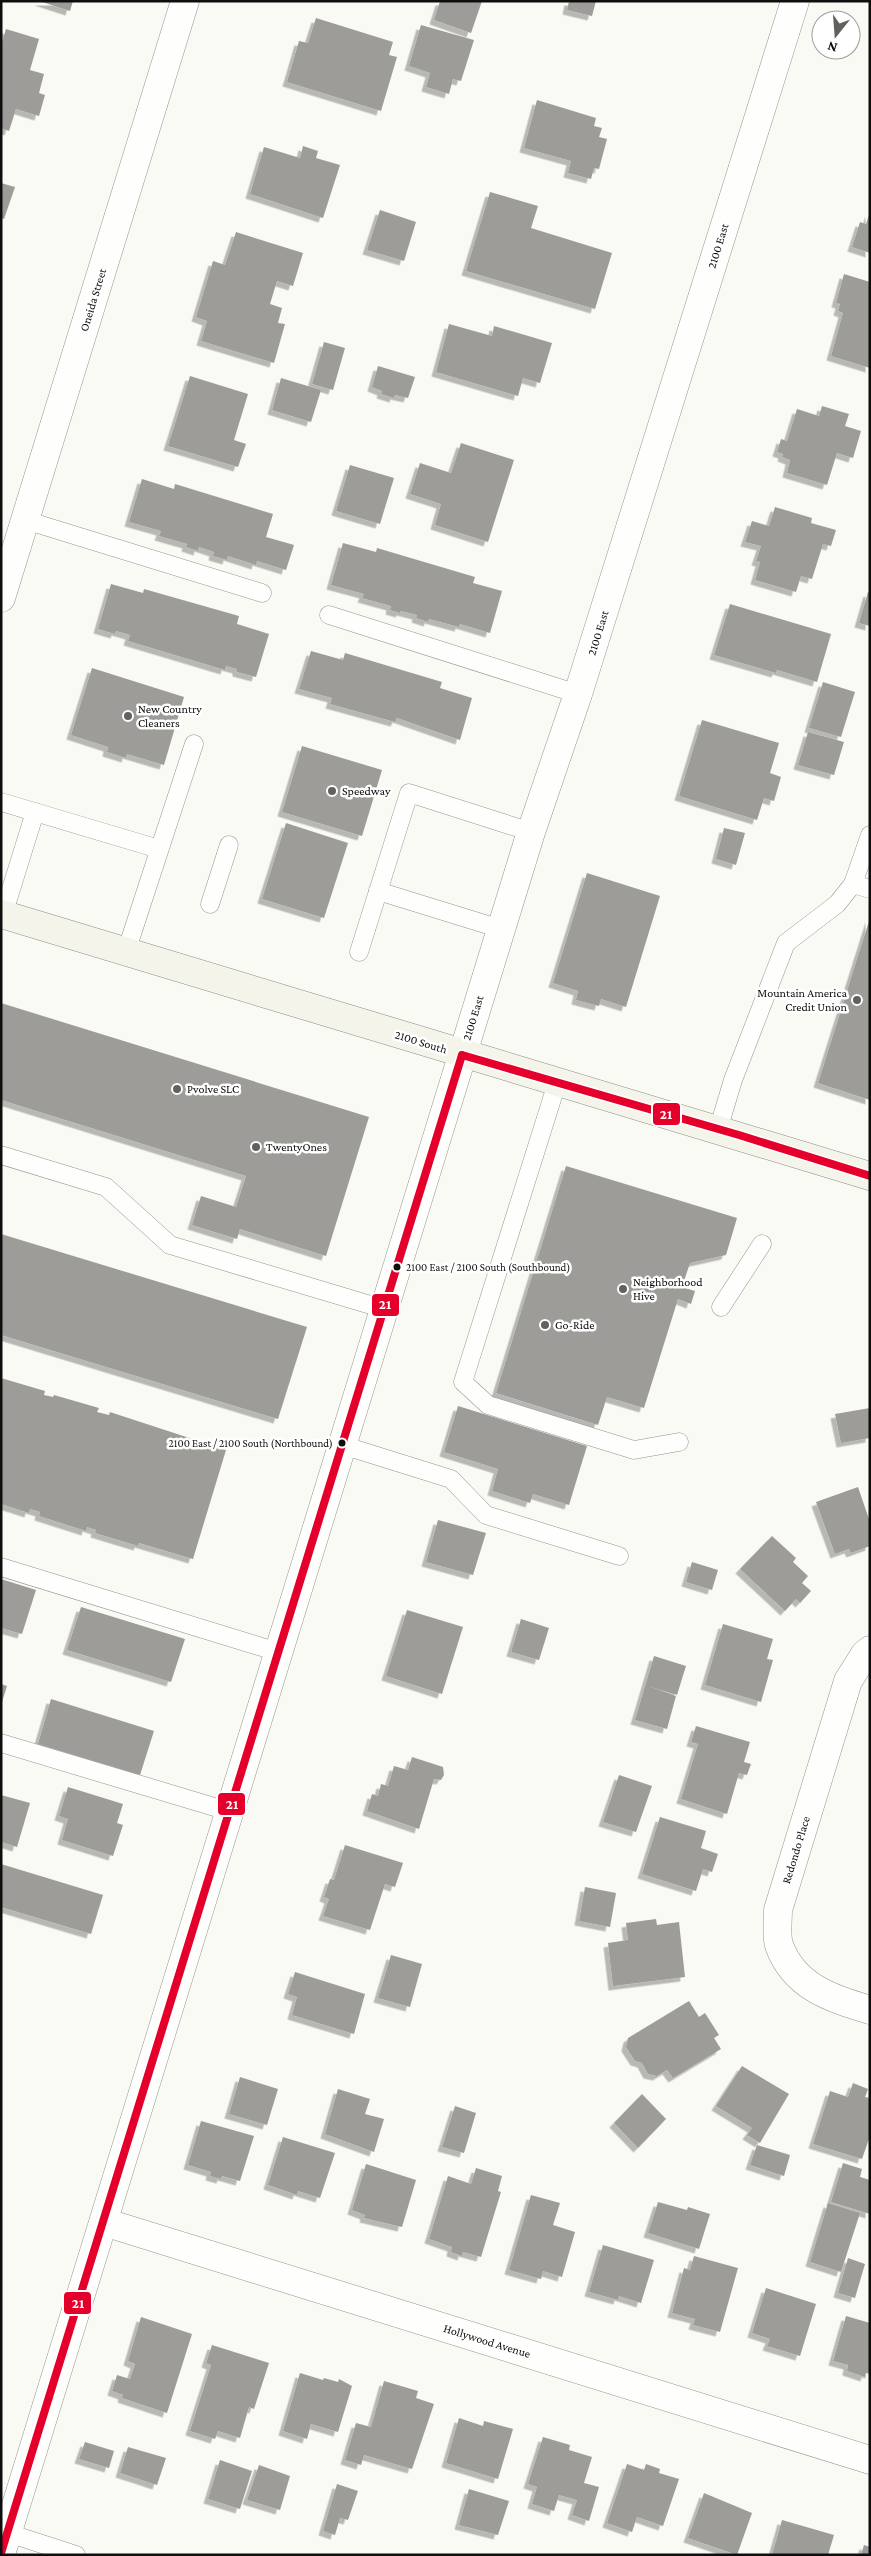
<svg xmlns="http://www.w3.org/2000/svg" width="871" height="2556" font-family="'Crimson Pro',serif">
	<defs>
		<filter id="shadow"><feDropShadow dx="-4.5" dy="4.5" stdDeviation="0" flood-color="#0004"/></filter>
	</defs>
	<rect width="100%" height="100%" fill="#fafaf4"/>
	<g fill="#9e9c99" filter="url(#shadow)">
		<polygon points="39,1 73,1 70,11"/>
		<polygon points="440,1 482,1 471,33 434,20"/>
		<polygon points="569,1 596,1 592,16 567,10"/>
		<polygon points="316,18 393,42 389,55 397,57 381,111 287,82 299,41 308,43"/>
		<polygon points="421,25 474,40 461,81 453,79 449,94 426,87 430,73 409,66"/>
		<polygon points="6,29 39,39 30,70 44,74 39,93 45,95 39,116 16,109 9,131 1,128 1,45"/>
		<polygon points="537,100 596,118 594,126 602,128 599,137 607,139 599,169 594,168 591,179 568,173 571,161 524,148"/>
		<polygon points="303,146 318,151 316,158 340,165 323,218 250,194 264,147 300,158"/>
		<polygon points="1,183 15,187 4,219 1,218"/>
		<polygon points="490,192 538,206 531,228 612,253 595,309 466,271"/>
		<polygon points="380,210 416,222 404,261 367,250"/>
		<polygon points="870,212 870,253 852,247 860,222 866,224"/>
		<polygon points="236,232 303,253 293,286 277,281 270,304 282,308 278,323 285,324 274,363 201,341 207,321 196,317 213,261 225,265"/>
		<polygon points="844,274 870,282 870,368 831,356 843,313 838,311 840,304 836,303"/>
		<polygon points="449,324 492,336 494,326 552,343 540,383 523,378 518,396 436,372"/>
		<polygon points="324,342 345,348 333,390 312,384"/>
		<polygon points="378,366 415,377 408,398 395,395 394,398 381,394 382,391 372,387"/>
		<polygon points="190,376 248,394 234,440 246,444 238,467 168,446"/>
		<polygon points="281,378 321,390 311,422 272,410"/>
		<polygon points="822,406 849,414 845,426 861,431 853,458 837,453 827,485 787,473 790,460 782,457 783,454 777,452 781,439 787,441 797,409 819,416"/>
		<polygon points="461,443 514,460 488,542 435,525 441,504 410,494 420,463 451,473"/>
		<polygon points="350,465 394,478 380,524 336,511"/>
		<polygon points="142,479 174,489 175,484 273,514 266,537 294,545 286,570 257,561 256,565 228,556 227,560 213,556 214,552 199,547 198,551 186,547 187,544 159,536 161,531 129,522"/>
		<polygon points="775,507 812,518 811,523 836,530 831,546 823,544 812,579 801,576 796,592 755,580 760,562 756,561 761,546 745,542 752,521 769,526"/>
		<polygon points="343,543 376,552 377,548 475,577 473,583 502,591 490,633 460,624 459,627 429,619 428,622 416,618 417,615 401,611 400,613 390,610 391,606 362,598 364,594 331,585"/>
		<polygon points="111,584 143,593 144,589 239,616 237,624 269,634 256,677 237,672 237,669 226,666 225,670 128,641 130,635 116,631 115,634 98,629"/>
		<polygon points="868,592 870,593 870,626 859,623"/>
		<polygon points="730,604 831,634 817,682 777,670 776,673 714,655"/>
		<polygon points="311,651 343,660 345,653 442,682 440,688 472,698 460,740 397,718 395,722 330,704 332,698 299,689"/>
		<polygon points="92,668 184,697 164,765 127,754 126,758 107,752 108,747 71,735"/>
		<polygon points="823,682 855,692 841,737 809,728"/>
		<polygon points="702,720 779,743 770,773 781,777 774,801 764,798 757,820 679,796"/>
		<polygon points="808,732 844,742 834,775 798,765"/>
		<polygon points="302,746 382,770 362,836 282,812"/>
		<polygon points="286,823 348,843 324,918 262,899"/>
		<polygon points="724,828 745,833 736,865 716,859"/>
		<polygon points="587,873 660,896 626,1007 601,999 599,1006 576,1000 578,991 553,983"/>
		<polygon points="870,918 870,1100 818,1083"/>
		<polygon points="1,1003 369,1117 326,1256 240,1229 237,1239 192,1225 201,1196 236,1207 246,1176 1,1100"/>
		<polygon points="566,1166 737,1218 726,1255 690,1263 682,1287 695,1291 691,1304 678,1299 644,1408 607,1397 598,1425 496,1393"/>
		<polygon points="1,1234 307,1327 278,1419 1,1335"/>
		<polygon points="1,1378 45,1391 44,1395 53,1397 54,1395 99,1408 97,1412 109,1415 110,1412 226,1450 193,1559 139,1543 138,1546 95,1533 96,1530 87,1527 86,1531 39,1516 40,1512 30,1509 29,1513 1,1504"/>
		<polygon points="458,1406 587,1446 569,1505 533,1494 530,1503 492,1491 498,1469 444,1452"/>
		<polygon points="870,1408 870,1438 841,1443 835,1414"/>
		<polygon points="858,1487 870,1522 870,1546 851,1553 849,1549 835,1554 816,1502"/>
		<polygon points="438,1520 486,1533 473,1575 426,1562"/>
		<polygon points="772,1536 796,1558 793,1562 808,1576 802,1583 811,1591 800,1603 796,1599 785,1611 740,1569"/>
		<polygon points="692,1562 718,1570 712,1590 686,1582"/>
		<polygon points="1,1579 36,1590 22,1634 1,1628"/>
		<polygon points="81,1607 185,1639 171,1682 67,1650"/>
		<polygon points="407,1610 463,1627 442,1694 386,1676"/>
		<polygon points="521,1619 549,1628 539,1660 511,1652"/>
		<polygon points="723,1624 773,1639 767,1659 773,1660 761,1702 705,1685"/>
		<polygon points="654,1656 686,1666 677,1695 648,1686 676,1696 667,1729 635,1720"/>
		<polygon points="1,1684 7,1686 2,1702 1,1702"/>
		<polygon points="51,1699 154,1731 140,1775 38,1744"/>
		<polygon points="696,1726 750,1742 744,1762 751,1764 747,1775 739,1773 727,1814 681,1799 698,1744 691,1742"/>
		<polygon points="412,1757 443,1767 444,1775 441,1780 434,1779 419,1829 367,1811 372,1794 378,1796 381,1784 388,1786 394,1766 408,1770"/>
		<polygon points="619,1775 652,1786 636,1832 603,1822"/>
		<polygon points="68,1787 123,1804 117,1823 123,1825 113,1856 62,1840 68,1819 59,1816"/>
		<polygon points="1,1795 30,1803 17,1847 1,1842"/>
		<polygon points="660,1817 706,1831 701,1848 718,1854 712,1872 703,1869 696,1891 642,1874"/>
		<polygon points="345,1845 403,1863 395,1887 385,1884 370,1930 323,1916 329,1899 324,1897 330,1879 334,1880"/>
		<polygon points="1,1864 103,1895 91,1934 1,1907"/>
		<polygon points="585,1887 616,1893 610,1927 579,1921"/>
		<polygon points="656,1919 657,1925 679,1922 685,1977 613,1986 608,1943 628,1940 626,1923"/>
		<polygon points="391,1955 422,1964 410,2007 378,1998"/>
		<polygon points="295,1972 365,1994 354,2034 292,2015 297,1997 288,1994"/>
		<polygon points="689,2001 699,2017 705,2013 719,2035 714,2038 721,2049 673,2078 667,2070 657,2076 648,2074 642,2063 635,2061 626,2047 628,2038"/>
		<polygon points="742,2066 789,2094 760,2143 747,2135 752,2128 716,2106"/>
		<polygon points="240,2077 278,2089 267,2125 229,2114"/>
		<polygon points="853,2083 868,2089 865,2097 870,2098 870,2136 862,2159 813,2144 830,2091 848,2097"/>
		<polygon points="338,2089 370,2099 365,2114 384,2119 374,2152 325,2134"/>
		<polygon points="642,2094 666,2119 638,2148 614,2123"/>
		<polygon points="455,2106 476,2113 464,2153 442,2147"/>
		<polygon points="201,2121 254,2136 240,2181 222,2176 221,2179 210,2176 211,2172 188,2165"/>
		<polygon points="283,2137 335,2153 320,2198 298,2191 297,2195 268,2185"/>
		<polygon points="757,2145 790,2155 784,2176 750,2165"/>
		<polygon points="843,2163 862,2169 860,2177 870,2180 870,2214 831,2202"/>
		<polygon points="366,2164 416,2180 402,2227 364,2218 365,2215 352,2210"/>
		<polygon points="476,2168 502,2176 498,2191 501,2192 481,2257 463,2252 462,2256 451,2252 452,2247 429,2239 448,2176 471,2184"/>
		<polygon points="531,2195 560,2203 553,2225 575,2232 562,2277 543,2271 541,2279 509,2270"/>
		<polygon points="658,2202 687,2210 688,2207 710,2214 699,2249 648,2233"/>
		<polygon points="828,2203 860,2213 841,2272 810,2262"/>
		<polygon points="603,2245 654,2260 641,2303 619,2296 618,2300 589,2292"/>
		<polygon points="694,2256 738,2268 720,2332 693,2325 695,2319 672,2313 684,2268 690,2270"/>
		<polygon points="848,2258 865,2264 855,2298 838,2293"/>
		<polygon points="766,2288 816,2304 800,2356 767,2346 770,2339 752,2333"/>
		<polygon points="846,2316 870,2323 870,2374 866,2373 865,2377 847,2371 848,2365 833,2361"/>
		<polygon points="141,2317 192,2334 167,2413 122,2398 123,2395 112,2391 117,2375 130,2379 135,2364 128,2361"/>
		<polygon points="212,2345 269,2363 254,2409 249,2407 240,2438 218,2431 215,2439 190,2431 211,2365 206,2363"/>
		<polygon points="300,2373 323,2380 324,2378 338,2382 339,2379 352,2386 338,2432 311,2424 307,2439 283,2431"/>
		<polygon points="384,2381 418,2391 416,2398 434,2404 412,2469 364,2455 361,2465 345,2460 356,2423 371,2427"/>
		<polygon points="459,2418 483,2426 484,2421 513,2429 498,2479 446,2463"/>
		<polygon points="543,2437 570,2445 569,2450 592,2457 584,2483 599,2487 589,2521 572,2515 577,2500 559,2495 554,2511 532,2504 537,2487 528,2484"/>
		<polygon points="85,2442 114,2451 109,2468 79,2459"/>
		<polygon points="128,2447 166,2458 157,2485 120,2473"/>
		<polygon points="220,2460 252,2471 240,2509 208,2499"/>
		<polygon points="627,2464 644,2470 646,2464 660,2469 659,2473 679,2479 663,2526 637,2517 632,2532 607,2523"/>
		<polygon points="259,2465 290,2476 280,2510 247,2500"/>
		<polygon points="337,2484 358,2491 348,2520 340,2518 335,2535 323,2531"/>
		<polygon points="469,2489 509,2501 498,2535 459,2525"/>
		<polygon points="704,2493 752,2513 737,2555 688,2538"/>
		<polygon points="782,2520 834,2535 828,2555 772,2555"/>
		<polygon points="864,2545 870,2547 870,2555 861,2555"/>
	</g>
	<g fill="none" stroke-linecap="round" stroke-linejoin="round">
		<g stroke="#949492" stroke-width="19">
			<g id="service">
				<polyline points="25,520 262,593"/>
				<polyline points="329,615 578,694"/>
				<polyline points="1,802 159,849"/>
				<polyline points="853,884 870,889"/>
				<polyline points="378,891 501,929"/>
				<polyline points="210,904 229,845"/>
				<polyline points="3,915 35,812"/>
				<polyline points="126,952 194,744"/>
				<polyline points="359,952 409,793 531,832"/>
				<polyline points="557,1083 463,1382 488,1405 634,1450 679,1442"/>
				<polyline points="718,1130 733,1080 786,943 837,904 853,884 870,835"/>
				<polyline points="1,1155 106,1187 170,1245 384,1309"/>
				<polyline points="721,1307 762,1244"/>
				<polyline points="342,1445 451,1479 486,1515 619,1556"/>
				<polyline points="1,1567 278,1652"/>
				<polyline points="1,1743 231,1812"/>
				<polyline points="8,2533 76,2555"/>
			</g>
		</g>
		<g stroke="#949492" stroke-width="29">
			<g id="minor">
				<polyline points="1,598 185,1"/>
				<path d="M870 1650 865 1654 848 1681 778 1910C778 1921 776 1935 779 1945 794 1987 831 1998 870 2010"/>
				<polyline points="104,2222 870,2460"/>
			</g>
		</g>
		<g stroke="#949492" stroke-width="29">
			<polyline id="tertiary" points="1,2554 531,832 578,694 795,1"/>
		</g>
		<g stroke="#8b8b88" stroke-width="29">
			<polyline id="secondary" points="1,914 870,1176"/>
		</g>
		<use href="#service" stroke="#fefefd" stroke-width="18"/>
		<use href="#minor" stroke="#fefefd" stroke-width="28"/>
		<use href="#tertiary" stroke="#fefefd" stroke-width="28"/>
		<use href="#secondary" stroke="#f4f4eb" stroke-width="28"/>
		<g stroke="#fff" stroke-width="11">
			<g id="bus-1">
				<polyline points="462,1055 739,1135 870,1176"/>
				<polyline points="1,2553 462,1055"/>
			</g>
		</g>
		<use href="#bus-1" stroke="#e4002b" stroke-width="8"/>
	</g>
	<g fill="#61615e" stroke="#fff" stroke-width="2">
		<circle cx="128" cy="716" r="5"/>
		<circle cx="332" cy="791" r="5"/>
		<circle cx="857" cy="1000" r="5"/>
		<circle cx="177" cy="1089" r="5"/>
		<circle cx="256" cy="1147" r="5"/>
		<circle cx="623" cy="1289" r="5"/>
		<circle cx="545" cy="1325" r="5"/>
	</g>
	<g fill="#0e0e0e" stroke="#fff" stroke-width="2">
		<circle cx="397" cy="1267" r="4.5"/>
		<circle cx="342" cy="1443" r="4.5"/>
	</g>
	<g text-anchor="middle" stroke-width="5" stroke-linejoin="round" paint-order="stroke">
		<g font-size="11" fill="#0e0e0e" stroke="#fff" text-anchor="start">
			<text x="406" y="1271">2100 East / 2100 South (Southbound)</text>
			<text x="333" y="1447" text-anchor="end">2100 East / 2100 South (Northbound)</text>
		</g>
		<g font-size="12" fill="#0e0e0e" stroke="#fff">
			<text transform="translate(718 246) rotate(-73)" y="4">2100 East</text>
			<text transform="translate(93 300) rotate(-73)" y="4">Oneida Street</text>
			<text transform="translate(598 633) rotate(-73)" y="4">2100 East</text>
			<text transform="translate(473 1018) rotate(-73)" y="4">2100 East</text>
			<text transform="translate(421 1042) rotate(17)" y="4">2100 South</text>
			<text transform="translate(796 1850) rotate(-73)" y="4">Redondo Place</text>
			<text transform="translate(487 2341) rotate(17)" y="4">Hollywood Avenue</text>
		</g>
		<g font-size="12" fill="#0e0e0e" stroke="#fff" text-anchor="start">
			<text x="138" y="713">New Country<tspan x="138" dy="14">Cleaners</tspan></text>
			<text x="342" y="795">Speedway</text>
			<text x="847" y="997" text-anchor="end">Mountain America<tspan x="847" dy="14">Credit Union</tspan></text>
			<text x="187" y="1093">Pvolve SLC</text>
			<text x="266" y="1151">TwentyOnes</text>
			<text x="633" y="1286">Neighborhood<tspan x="633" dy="14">Hive</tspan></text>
			<text x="555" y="1329">Go-Ride</text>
		</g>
	</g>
	<g stroke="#fff" stroke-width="2">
		<rect x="652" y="1102" width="29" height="24" rx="5" fill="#e4002b"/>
		<rect x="371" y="1293" width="29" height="24" rx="5" fill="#e4002b"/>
		<rect x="217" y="1792" width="29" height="24" rx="5" fill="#e4002b"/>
		<rect x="63" y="2291" width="29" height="24" rx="5" fill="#e4002b"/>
	</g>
	<g font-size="14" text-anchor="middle" font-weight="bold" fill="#fff">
		<text x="666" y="1119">21</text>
		<text x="385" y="1309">21</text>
		<text x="232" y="1809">21</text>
		<text x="78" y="2308">21</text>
	</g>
	<rect width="871" height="2556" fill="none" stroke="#0e0e0e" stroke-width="5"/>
	<g transform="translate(836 35) rotate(197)"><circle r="24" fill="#ffffff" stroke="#9f9f9f"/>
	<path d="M0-4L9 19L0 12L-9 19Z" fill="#61615e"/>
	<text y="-8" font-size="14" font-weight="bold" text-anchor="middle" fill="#0e0e0e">N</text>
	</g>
</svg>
